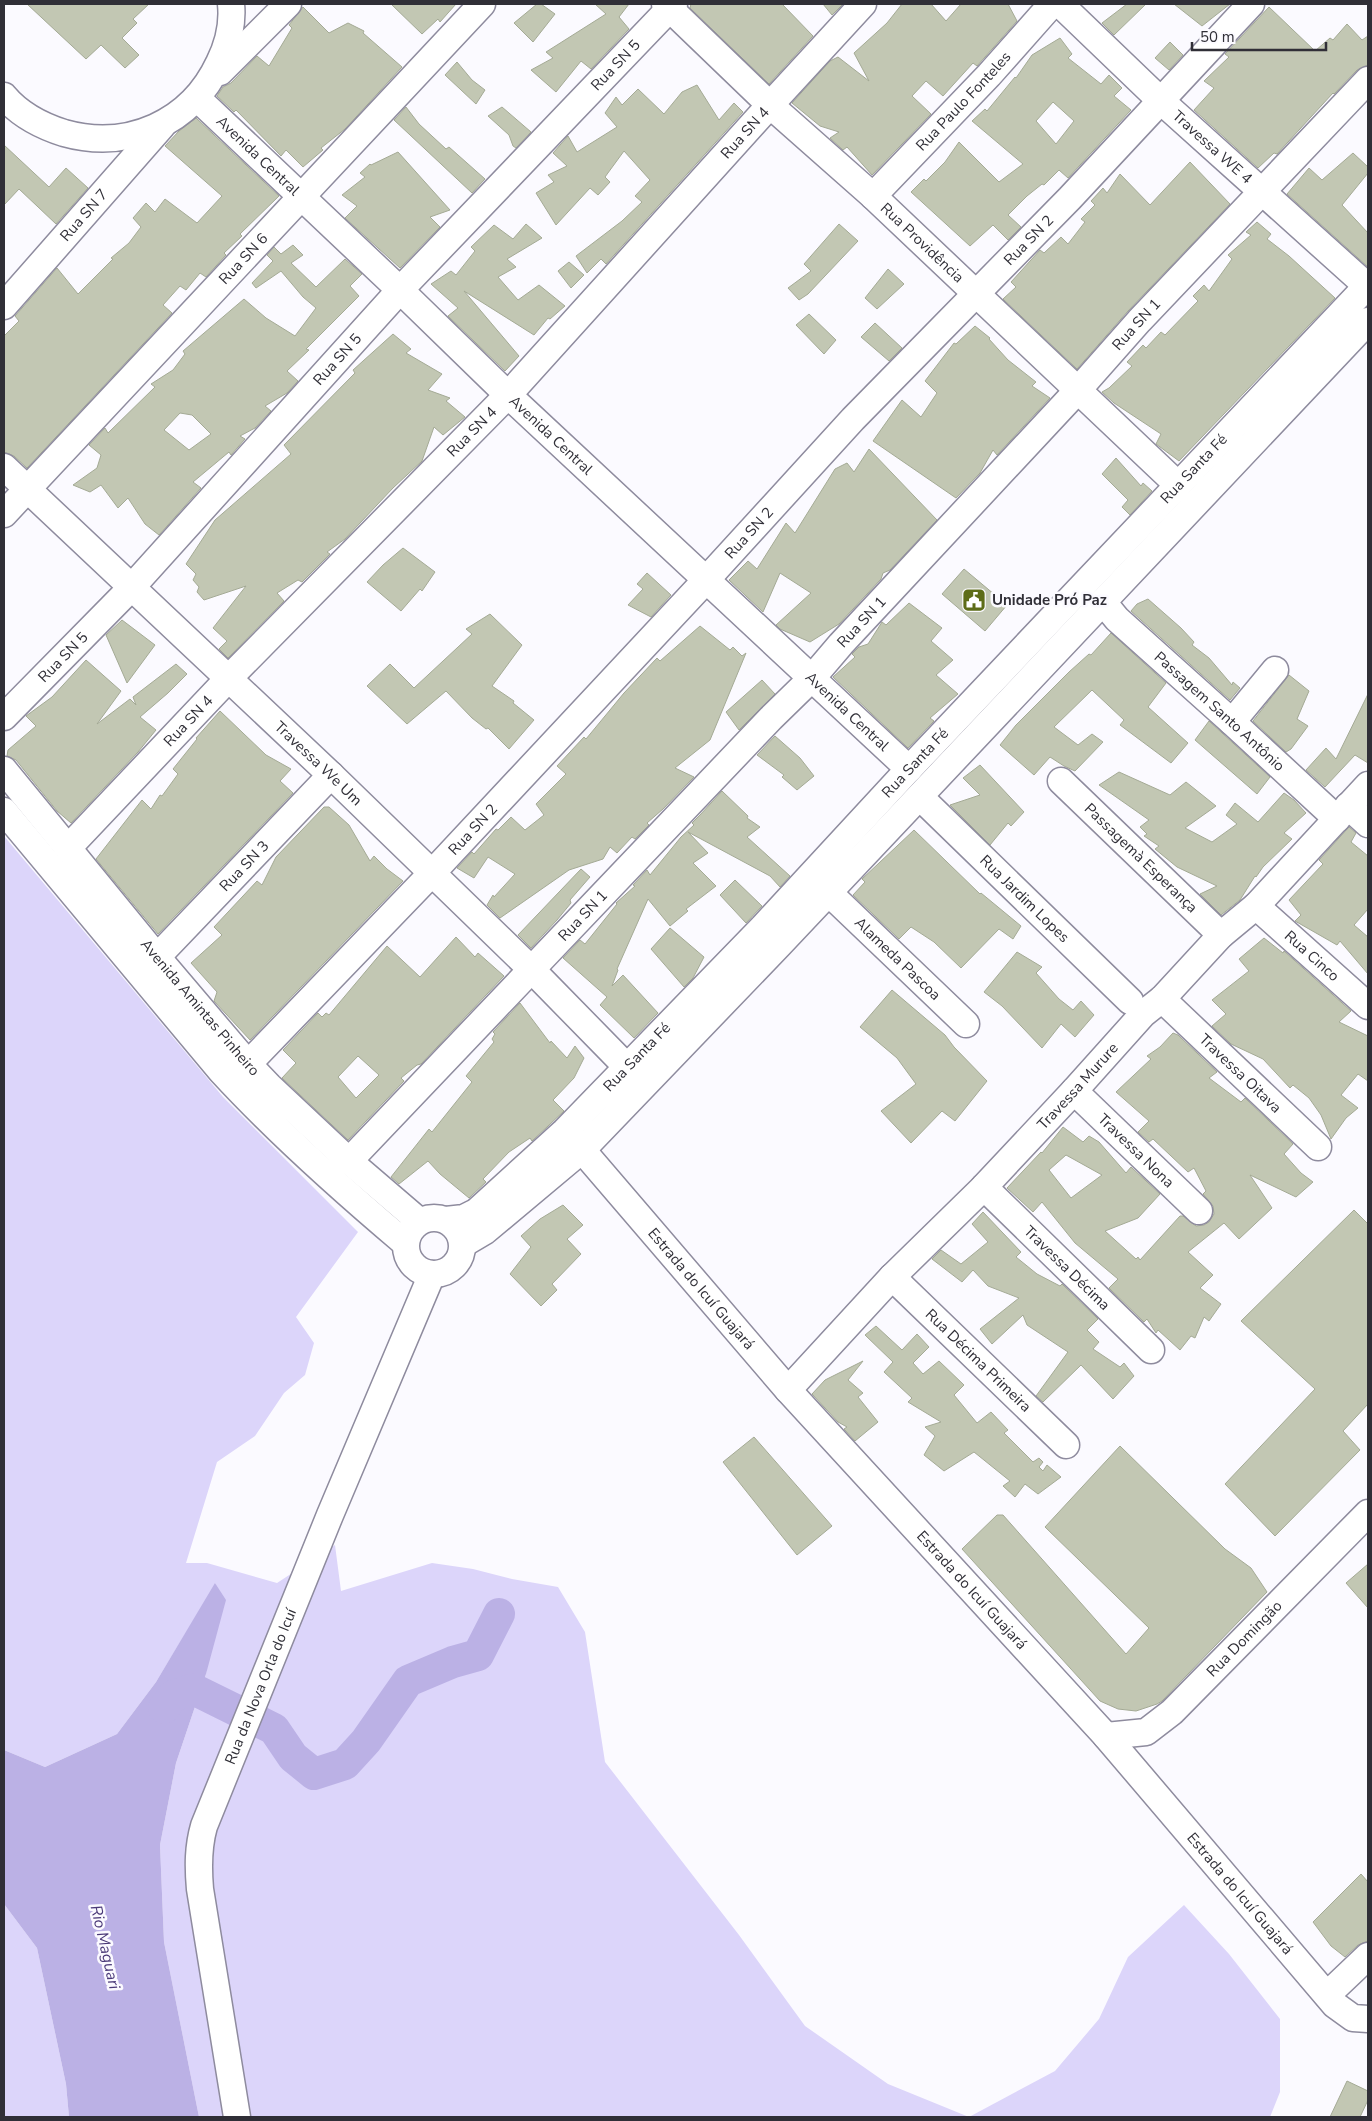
<svg xmlns="http://www.w3.org/2000/svg" width="1372" height="2121" font-family="'Nunito Sans',sans-serif">
	<rect width="100%" height="100%" fill="#fbfaff"/>
	<g fill="#dcd5fa">
		<polygon points="4,836 223,1097 358,1232 296,1317 314,1343 305,1375 284,1393 255,1436 217,1462 186,1563 207,1563 277,1583 335,1545 341,1591 432,1563 473,1569 512,1579 558,1587 585,1632 605,1762 739,1935 805,2026 888,2084 969,2117 1055,2071 1099,2019 1128,1957 1184,1905 1229,1954 1280,2019 1280,2092 1270,2117 199,2117 164,1942 160,1845 176,1763 206,1674 216,1583 156,1682 117,1734 45,1767 4,1750"/>
		<polygon points="4,1904 37,1948 66,2084 69,2117 4,2117"/>
	</g>
	<polygon fill="#bbb1e5" points="215,1583 226,1600 206,1674 176,1763 160,1845 164,1942 199,2117 69,2117 66,2084 37,1948 4,1904 4,1750 45,1767 117,1734 156,1682"/>
	<g fill="none" stroke-linecap="round" stroke-linejoin="round">
		<polyline stroke="#bbb1e5" stroke-width="32" points="164,1708 173,1696 193,1689 274,1729 293,1757 314,1774 345,1764 366,1741 408,1681 453,1662 478,1655 499,1614"/>
	</g>
	<g fill="#c2c7b3" stroke="#a4aa95" fill-rule="evenodd">
		<polygon points="27,4 149,4 133,19 137,23 122,38 139,55 125,68 101,45 86,59"/>
		<polygon points="391,4 456,4 440,22 438,19 422,34"/>
		<polygon points="537,4 541,4 555,14 533,42 514,23"/>
		<polygon points="595,4 629,4 619,17 629,29 591,69 581,61 556,92 531,70 553,58 546,52 606,14"/>
		<polygon points="691,4 782,4 813,36 769,84 690,8"/>
		<polygon points="823,4 843,4 832,15"/>
		<polygon points="902,4 931,4 946,21 961,4 1008,4 1017,21 977,66 973,63 943,96 926,81 912,96 931,114 872,175 847,147 843,150 830,138 839,132 820,126 792,103 830,61 838,57 869,81 854,53 887,23"/>
		<polygon points="1127,4 1146,4 1114,35 1102,23"/>
		<polygon points="1174,4 1230,4 1202,26"/>
		<polygon points="303,7 329,33 348,23 364,31 363,33 402,67 345,129 321,148 323,150 303,167 286,150 281,156 236,110 234,112 217,96 223,87 231,83 257,56 269,66 292,28 289,25"/>
		<polygon points="1269,7 1315,51 1330,38 1333,40 1347,24 1362,40 1368,36 1368,65 1357,70 1334,94 1333,93 1277,154 1274,153 1258,168 1194,110 1214,88 1204,81 1229,57 1225,54"/>
		<path d="M1060 38 1072 54 1068 58 1101 84 1109 75 1122 88 1114 96 1131 110 1068 178 1059 170 1044 185 1042 184 1027 196 1008 215 1021 227 1008 240 993 225 970 246 911 192 924 179 926 181 945 162 959 142 999 182 1023 164 972 121 985 109 987 111 1015 77 1016 78 1032 55ZM1053 102 1074 121 1056 144 1036 121Z"/>
		<polygon points="1170,42 1183,55 1169,70 1155,58"/>
		<polygon points="457,62 472,80 485,90 476,104 445,75"/>
		<polygon points="697,85 719,120 734,103 743,112 606,264 601,259 587,273 576,256 622,221 642,202 635,196 650,180 624,151 605,177 610,182 598,195 590,188 556,225 536,193 554,182 548,175 567,166 553,153 568,136 577,152 617,127 605,113 616,97 622,105 638,89 664,114 682,92"/>
		<polygon points="406,107 419,124 446,149 449,147 485,179 472,193 394,120"/>
		<polygon points="502,107 531,132 516,148 513,146 509,135 488,116"/>
		<polygon points="196,118 279,196 240,234 242,236 224,253 226,255 206,277 200,273 186,290 180,286 163,305 172,313 27,468 14,456 4,452 4,336 19,321 15,316 57,268 78,294 113,259 111,258 129,243 141,227 133,218 146,203 155,212 165,199 197,223 222,196 165,146 179,131"/>
		<polygon points="4,145 49,187 66,168 88,188 56,224 19,189 4,205"/>
		<polygon points="398,152 450,210 430,217 440,227 400,268 345,218 357,206 342,195 365,177 360,173 370,164 371,165"/>
		<polygon points="1353,153 1368,167 1368,173 1342,205 1368,233 1368,267 1287,194 1309,168 1322,180"/>
		<polygon points="1190,162 1230,204 1128,311 1077,369 1003,299 1016,287 1011,282 1040,250 1044,253 1061,237 1068,244 1085,222 1081,219 1095,205 1091,201 1103,188 1107,193 1120,174 1150,205"/>
		<polygon points="1257,222 1271,234 1267,239 1289,256 1335,298 1179,461 1156,444 1161,434 1114,403 1102,392 1109,388 1132,366 1127,362 1143,345 1146,348 1161,332 1165,335 1198,301 1193,296 1204,285 1209,291 1232,259 1228,255 1251,235 1246,232"/>
		<polygon points="526,224 542,238 507,259 516,267 498,277 518,300 539,285 565,306 550,319 548,318 534,335 464,291 519,356 505,371 448,316 458,308 431,284 451,271 456,275 475,251 471,247 494,225 513,239"/>
		<polygon points="839,224 858,241 808,294 799,300 788,288 811,271 804,264"/>
		<path d="M293 245 303 255 291 263 316 287 345 259 362 274 350 286 359 296 306 349 309 350 287 371 298 381 287 393 265 406 271 411 255 428 240 436 245 439 231 455 229 452 193 482 201 488 159 535 145 524 128 498 118 508 101 485 90 492 73 485 97 468 101 455 89 445 105 428 108 433 155 387 151 384 173 370 185 354 183 351 244 299 266 318 295 336 316 308 303 297 281 271 256 288 252 283 273 261 267 255 274 247 281 254ZM180 413 192 415 211 434 189 450 164 430Z"/>
		<polygon points="569,262 584,275 571,288 558,271"/>
		<polygon points="888,269 904,284 877,309 865,298"/>
		<polygon points="809,314 836,340 824,354 796,325"/>
		<polygon points="875,323 902,348 889,361 861,337"/>
		<polygon points="975,326 990,338 989,339 1008,360 1036,382 1032,386 1050,398 997,455 993,450 980,473 956,498 873,441 902,400 921,417 937,393 925,381 954,343 956,344"/>
		<polygon points="393,334 411,349 406,353 442,374 428,390 450,398 446,401 465,417 443,435 434,427 422,461 393,488 345,539 327,552 330,554 302,582 298,580 277,593 284,601 228,658 219,649 227,641 213,628 246,586 204,600 197,592 199,587 193,580 196,574 186,564 215,520 291,454 284,445 355,373 353,370"/>
		<polygon points="869,449 937,520 890,570 883,573 881,579 839,624 810,642 780,629 776,625 811,593 780,573 763,612 729,580 748,561 757,569 786,523 795,533 835,469 847,463 854,472"/>
		<polygon points="1116,458 1141,486 1143,483 1152,491 1130,515 1122,507 1128,500 1102,474"/>
		<polygon points="403,548 435,572 422,591 420,589 401,611 367,582 383,565"/>
		<polygon points="964,569 1007,605 985,631 942,594"/>
		<polygon points="647,573 671,595 651,617 628,605 643,589 637,584"/>
		<polygon points="1148,599 1181,628 1194,642 1192,645 1209,658 1232,685 1233,682 1240,688 1230,700 1131,611 1137,604"/>
		<polygon points="909,603 942,628 931,641 953,660 936,675 958,694 930,718 934,721 908,748 833,677 855,657 852,654 859,647 868,644 882,622 886,625"/>
		<polygon points="490,614 522,645 492,686 514,701 513,703 534,720 509,749 488,728 486,729 472,718 446,691 407,724 367,686 390,664 414,688 472,634 466,629"/>
		<polygon points="122,620 155,645 127,683 106,635"/>
		<polygon points="700,626 730,650 733,647 742,656 746,653 710,740 675,768 694,777 663,809 647,823 649,825 635,839 632,837 617,853 610,847 603,859 569,870 500,918 487,905 493,895 494,897 515,874 488,857 474,878 457,868 472,852 474,854 496,829 498,830 511,817 525,830 544,815 536,804 566,774 557,766 584,737 586,739 624,693 657,658 660,661"/>
		<polygon points="1111,633 1166,683 1148,707 1188,743 1171,763 1120,725 1124,720 1092,690 1054,727 1078,745 1092,734 1103,742 1075,771 1064,766 1050,757 1034,775 1000,745 1016,725 1069,672 1089,654 1091,655"/>
		<polygon points="86,660 121,691 97,724 130,699 136,705 133,697 176,664 187,674 168,693 140,717 156,730 138,752 71,823 57,811 16,760 7,756 8,750 36,726 26,716 52,697"/>
		<polygon points="1289,675 1309,691 1297,719 1308,726 1291,749 1286,752 1253,721"/>
		<polygon points="762,680 775,694 739,730 726,712"/>
		<polygon points="1368,694 1368,763 1355,755 1325,787 1306,770 1326,748 1336,759"/>
		<polygon points="220,711 266,755 291,769 280,781 293,793 158,934 96,859 142,800 151,809 160,795 162,796 178,774 173,769 197,739 196,738"/>
		<polygon points="1209,721 1270,777 1257,794 1195,740"/>
		<polygon points="775,736 800,758 814,776 797,790 782,777 784,775 757,755"/>
		<polygon points="980,765 1024,812 1011,826 1008,823 990,845 950,805 980,795 963,778"/>
		<polygon points="1119,772 1170,795 1186,782 1216,806 1185,828 1212,842 1237,824 1226,815 1235,803 1258,822 1284,793 1294,800 1306,813 1284,833 1292,839 1263,867 1256,877 1255,876 1240,900 1221,915 1200,894 1217,886 1177,867 1155,849 1159,846 1144,836 1147,834 1140,827 1149,820 1099,785"/>
		<polygon points="722,791 748,816 747,818 760,827 747,837 790,876 780,887 770,876 688,832 708,853 693,863 716,886 686,909 688,911 670,926 648,899 617,969 618,970 612,986 623,975 658,1013 634,1038 600,1005 607,997 563,958 580,940 585,944 617,904 616,903 635,886 633,885 647,870 650,875 681,837 694,825 692,823 700,815"/>
		<polygon points="324,807 329,807 349,825 370,861 374,856 387,869 403,881 250,1040 214,1001 217,992 191,963 222,935 214,927 257,881 262,885 276,857"/>
		<polygon points="1349,827 1356,833 1351,842 1368,856 1368,909 1354,925 1368,937 1368,974 1340,941 1337,945 1295,921 1301,915 1289,900 1323,864 1319,860"/>
		<polygon points="914,830 980,894 981,893 1021,926 1013,939 999,929 961,968 934,942 911,927 899,939 853,895 865,882 862,879"/>
		<polygon points="581,869 590,877 570,900 571,903 557,920 531,948 518,935"/>
		<polygon points="735,880 762,906 746,923 720,895"/>
		<polygon points="670,928 704,957 693,978 684,987 651,949"/>
		<path d="M456 937 475 957 478 953 504 976 421 1064 417 1065 401 1078 404 1081 348 1140 282 1078 296 1063 283 1050 318 1013 322 1017 326 1013 329 1015 387 946 420 977ZM358 1056 379 1075 356 1098 338 1077Z"/>
		<polygon points="1264,938 1283,953 1284,951 1351,1011 1339,1022 1368,1036 1368,1081 1358,1074 1341,1095 1358,1108 1346,1118 1331,1139 1321,1115 1309,1098 1293,1085 1290,1088 1263,1059 1231,1044 1212,1026 1226,1014 1212,1000 1249,971 1239,959"/>
		<polygon points="1017,952 1042,967 1036,973 1059,999 1073,1010 1081,1001 1094,1015 1075,1037 1061,1024 1042,1048 1002,1006 984,992"/>
		<polygon points="892,990 945,1035 954,1047 987,1081 955,1121 942,1111 911,1143 881,1111 916,1084 897,1058 860,1027"/>
		<polygon points="520,1003 550,1043 551,1041 567,1058 575,1046 584,1058 574,1078 553,1100 564,1111 532,1141 530,1138 509,1152 483,1179 486,1182 469,1198 440,1174 428,1161 399,1184 391,1177 429,1129 432,1132 472,1082 466,1076 494,1042 492,1039 495,1034 493,1032"/>
		<path d="M1173 1033 1178 1035 1217 1072 1209 1078 1241 1102 1245 1098 1293 1144 1284 1154 1301 1173 1313 1182 1296 1197 1250 1175 1272 1208 1239 1239 1224 1223 1188 1252 1213 1275 1200 1288 1221 1304 1209 1321 1204 1317 1195 1338 1191 1336 1180 1350 1158 1330 1156 1333 1147 1319 1144 1322 1109 1288 1118 1279 1075 1243 1042 1202 1033 1212 1007 1188 1041 1152 1042 1153 1063 1127 1083 1142 1089 1136 1099 1142 1126 1173 1131 1167 1160 1194 1138 1218 1105 1231 1136 1259 1138 1257 1140 1260 1180 1216H1183L1196 1226 1204 1225 1209 1222 1214 1214 1213 1206 1203 1194 1206 1191 1194 1168 1188 1172 1153 1139 1149 1142 1138 1132 1149 1121 1116 1092 1151 1059 1147 1056 1160 1047ZM1066 1155 1102 1175 1071 1198 1049 1170Z"/>
		<polygon points="563,1205 583,1225 567,1239 581,1254 552,1284 557,1290 541,1306 510,1274 531,1247 521,1236 540,1219"/>
		<polygon points="1354,1210 1368,1224 1368,1404 1343,1431 1360,1450 1275,1536 1225,1484 1315,1389 1241,1321"/>
		<polygon points="983,1212 1021,1252 1016,1257 1037,1274 1060,1286 1062,1284 1098,1319 1087,1330 1099,1342 1093,1349 1120,1367 1124,1363 1134,1376 1113,1399 1081,1365 1043,1402 1036,1396 1068,1352 1027,1325 1023,1315 992,1344 980,1329 1019,1298 988,1286 973,1270 962,1282 932,1259 941,1250 961,1264 988,1242 972,1224"/>
		<polygon points="876,1326 902,1350 917,1334 929,1347 913,1363 923,1374 939,1361 964,1385 954,1395 977,1423 991,1412 1008,1430 1004,1433 1033,1462 1039,1458 1043,1462 1039,1467 1043,1471 1047,1465 1061,1477 1038,1494 1025,1484 1015,1497 1003,1486 1010,1481 974,1452 944,1471 924,1455 935,1436 925,1427 941,1422 908,1402 912,1398 884,1372 893,1362 865,1335"/>
		<polygon points="863,1361 848,1380 863,1393 858,1397 878,1422 855,1441 844,1429 847,1427 838,1422 812,1394 825,1380"/>
		<polygon points="754,1437 832,1526 797,1555 723,1462"/>
		<polygon points="1120,1446 1225,1549 1251,1568 1267,1592 1162,1701 1157,1704 1136,1711 1118,1709 1100,1701 962,1549 997,1515 1003,1515 1126,1654 1149,1628 1045,1527"/>
		<polygon points="1368,1564 1368,1608 1346,1583"/>
		<polygon points="1361,1874 1368,1882 1368,1941 1358,1945 1345,1957 1331,1946 1313,1922"/>
		<polygon points="1347,2081 1368,2091 1368,2100 1360,2117 1330,2117"/>
	</g>
	<g fill="none" stroke-linecap="round" stroke-linejoin="round">
		<g stroke="#8e8b9e" stroke-width="29">
			<g id="minor">
				<path id="s1" d="M665 4 770 105 873 196 1178 485"/>
				<path id="s2" d="M1060 4 1160 100 1367 286"/>
				<polyline points="220,72 288,4"/>
				<path d="M4 96C19 114 42 126 64 133 128 151 191 123 219 63 228 45 233 23 231 4"/>
				<path id="s3" d="M197 98 400 290 508 395 909 769"/>
				<path id="s4" d="M873 196 989 75 1052 4"/>
				<path id="s5" d="M4 306 162 126"/>
				<path id="s6" d="M4 467 331 775 532 970 627 1067"/>
				<path id="s7" d="M4 514 482 4"/>
				<path id="s8" d="M1103 602 1117 619 1232 722 1337 819"/>
				<path id="s9" d="M4 717 131 588 400 290 674 4"/>
				<polyline points="1232,722 1275,670"/>
				<path id="s10" d="M4 770 157 957 248 1064 269 1086 349 1161 419 1221"/>
				<path id="s11" d="M1061 781 1221 935"/>
				<path id="s12" d="M920 797 1130 1001"/>
				<polyline points="1348,806 1368,824"/>
				<path d="M4 811 221 1071C278 1133 341 1189 405 1243"/>
				<path id="s13" d="M68 848 228 679 508 395 770 105 863 4"/>
				<path id="s14" d="M829 893 966 1024"/>
				<path id="s15" d="M1256 906 1368 1006"/>
				<path id="s16" d="M157 957 331 775"/>
				<path id="s17" d="M1162 999 1318 1147"/>
				<path id="s18" d="M248 1064 432 873 706 580 853 419 1070 198 1251 4"/>
				<path id="s19" d="M1074 1091 1199 1211"/>
				<path id="s20" d="M571 1137 788 1390 1106 1736 1335 2005 1353 2018 1368 2019"/>
				<path id="s21" d="M349 1161 771 718 812 678 841 644 1078 390 1139 321 1368 80"/>
				<path id="s22" d="M984 1187 1151 1350"/>
				<circle cx="434" cy="1246" r="28"/>
				<path id="s23" d="M446 1220 464 1218 476 1212 565 1131 763 927 909 769 1368 285"/>
				<polyline points="463,1244 485,1231 583,1149 780,944 1368,321"/>
				<path id="s24" d="M892 1277 1066 1445"/>
				<path id="s25" d="M788 1390 892 1277 984 1187 1074 1091 1143 1014 1162 999 1221 935 1256 906 1368 785"/>
				<path id="s26" d="M1106 1736 1146 1732 1172 1712 1368 1513"/>
				<polyline points="1327,1995 1368,1956"/>
				<path id="s27" d="M237 2117 200 1889C198 1866 198 1847 204 1826L330 1515 432 1274"/>
			</g>
		</g>
		<use href="#minor" stroke="#fff" stroke-width="26"/>
	</g>
	<defs>
		<g id="civic-square" transform="scale(1.25)"><rect x="-9" y="-9" width="18" height="18" rx="4" fill="#5d6c17" stroke="#fbfaff"/><path d="M-.6-6.5H3V-4.5H.6V-3L4-1V1h2V6H-6V1h2V-1L-.6-3ZM-1.2 2.5V6h2.4V2.5Z" fill="#fff"/></g>
	</defs>
	<g fill-rule="evenodd">
		<use href="#civic-square" x="974" y="600"/>
	</g>
	<g text-anchor="middle" stroke-width="5" stroke-linejoin="round" paint-order="stroke">
		<g font-size="15" fill="#302f37" stroke="#fbfaff">
			<text dy="5" stroke="none"><textPath href="#s9" startOffset="894">Rua SN 5</textPath></text>
			<text dy="5" stroke="none"><textPath href="#s4" startOffset="131">Rua Paulo Fonteles</textPath></text>
			<text dy="5" stroke="none"><textPath href="#s13" startOffset="985">Rua SN 4</textPath></text>
			<text dy="5" stroke="none"><textPath href="#s2" startOffset="209">Travessa WE 4</textPath></text>
			<text dy="5" stroke="none"><textPath href="#s3" startOffset="84">Avenida Central</textPath></text>
			<text dy="5" stroke="none"><textPath href="#s5" startOffset="121">Rua SN 7</textPath></text>
			<text dy="5" stroke="none"><textPath href="#s18" startOffset="1135">Rua SN 2</textPath></text>
			<text dy="5" stroke="none"><textPath href="#s1" startOffset="351">Rua Providência</textPath></text>
			<text dy="5" stroke="none"><textPath href="#s7" startOffset="350">Rua SN 6</textPath></text>
			<text dy="5" stroke="none"><textPath href="#s21" startOffset="1149">Rua SN 1</textPath></text>
			<text dy="5" stroke="none"><textPath href="#s9" startOffset="489">Rua SN 5</textPath></text>
			<text dy="5" stroke="none"><textPath href="#s13" startOffset="580">Rua SN 4</textPath></text>
			<text dy="5" stroke="none"><textPath href="#s3" startOffset="489">Avenida Central</textPath></text>
			<text dy="5" stroke="none"><textPath href="#s23" startOffset="1065">Rua Santa Fé</textPath></text>
			<text dy="5" stroke="none"><textPath href="#s18" startOffset="730">Rua SN 2</textPath></text>
			<text dy="5" stroke="none"><textPath href="#s21" startOffset="744">Rua SN 1</textPath></text>
			<text dy="5" stroke="none"><textPath href="#s9" startOffset="84">Rua SN 5</textPath></text>
			<text dy="5" stroke="none"><textPath href="#s3" startOffset="894">Avenida Central</textPath></text>
			<text dy="5" stroke="none"><textPath href="#s8" startOffset="160">Passagem Santo Antônio</textPath></text>
			<text dy="5" stroke="none"><textPath href="#s13" startOffset="175">Rua SN 4</textPath></text>
			<text dy="5" stroke="none"><textPath href="#s23" startOffset="660">Rua Santa Fé</textPath></text>
			<text dy="5" stroke="none"><textPath href="#s6" startOffset="432">Travessa We Um</textPath></text>
			<text dy="5" stroke="none"><textPath href="#s18" startOffset="325">Rua SN 2</textPath></text>
			<text dy="5" stroke="none"><textPath href="#s11" startOffset="111">Passagemà Esperança</textPath></text>
			<text dy="5" stroke="none"><textPath href="#s16" startOffset="126">Rua SN 3</textPath></text>
			<text dy="5" stroke="none"><textPath href="#s12" startOffset="146">Rua Jardim Lopes</textPath></text>
			<text dy="5" stroke="none"><textPath href="#s21" startOffset="339">Rua SN 1</textPath></text>
			<text dy="5" stroke="none"><textPath href="#s15" startOffset="75">Rua Cinco</textPath></text>
			<text dy="5" stroke="none"><textPath href="#s14" startOffset="95">Alameda Pascoa</textPath></text>
			<text dy="5" stroke="none"><textPath href="#s10" startOffset="308">Avenida Amintas Pinheiro</textPath></text>
			<text dy="5" stroke="none"><textPath href="#s23" startOffset="255">Rua Santa Fé</textPath></text>
			<text dy="5" stroke="none"><textPath href="#s17" startOffset="108">Travessa Oitava</textPath></text>
			<text dy="5" stroke="none"><textPath href="#s25" startOffset="420">Travessa Murure</textPath></text>
			<text dy="5" stroke="none"><textPath href="#s19" startOffset="86">Travessa Nona</textPath></text>
			<text dy="5" stroke="none"><textPath href="#s22" startOffset="116">Travessa Décima</textPath></text>
			<text dy="5" stroke="none"><textPath href="#s20" startOffset="200">Estrada do Icuí Guajará</textPath></text>
			<text dy="5" stroke="none"><textPath href="#s24" startOffset="120">Rua Décima Primeira</textPath></text>
			<text dy="5" stroke="none"><textPath href="#s20" startOffset="605">Estrada do Icuí Guajará</textPath></text>
			<text dy="5" stroke="none"><textPath href="#s26" startOffset="176">Rua Domingão</textPath></text>
			<text dy="5" stroke="none"><textPath href="#s27" startOffset="445">Rua da Nova Orla do Icuí</textPath></text>
			<text dy="5" stroke="none"><textPath href="#s20" startOffset="1010">Estrada do Icuí Guajará</textPath></text>
		</g>
		<g font-size="15" font-weight="bold" fill="#302f37" stroke="#fbfaff" text-anchor="start">
			<text x="992" y="605">Unidade Pró Paz</text>
		</g>
		<g font-size="16" font-style="italic" fill="#493877" stroke="#fbfaff">
			<text transform="translate(106 1947) rotate(77)" y="6">Rio Maguari</text>
		</g>
	</g>
	<rect width="1372" height="2121" fill="none" stroke="#302f37" stroke-width="10"/>
	<path d="M1192 42v8h134v-8" fill="none" stroke="#302f37" stroke-width="2.5"/>
	<text x="1200" y="42" font-size="15" fill="#302f37" stroke="#fbfaff" stroke-width="4" paint-order="stroke">50 m</text>
</svg>
